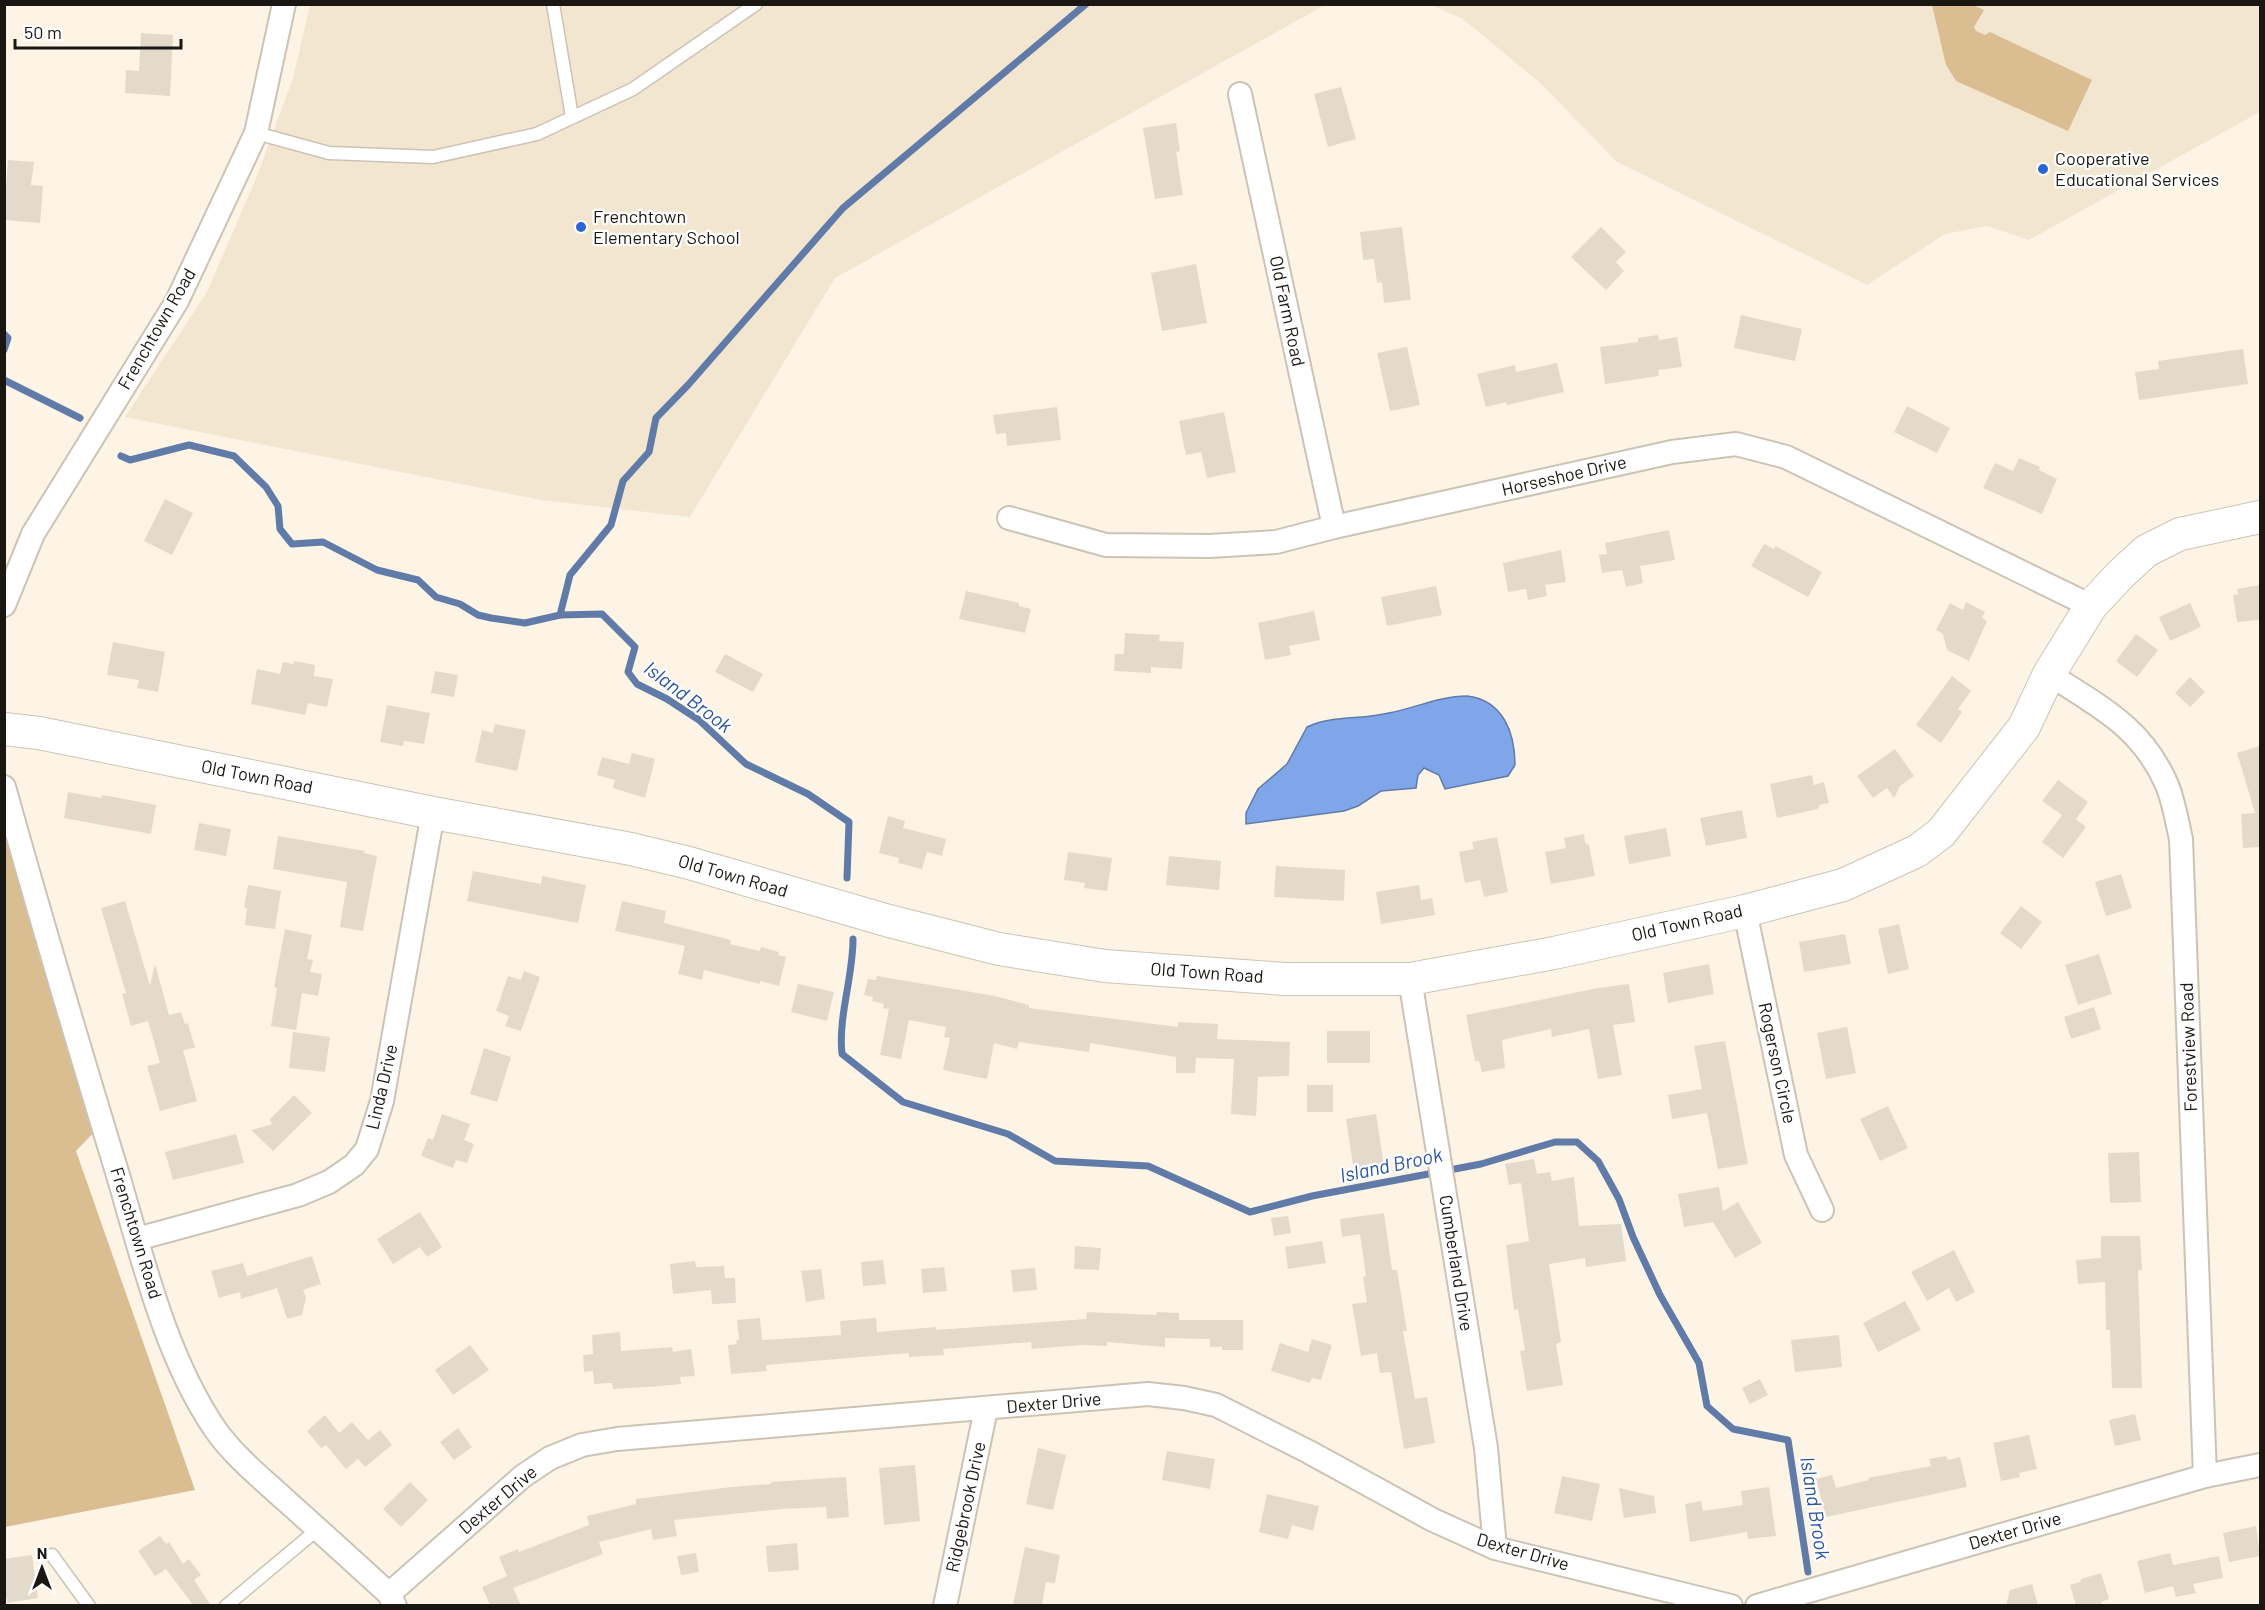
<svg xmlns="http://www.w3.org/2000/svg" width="2265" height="1610" font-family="Barlow,sans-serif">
	<rect width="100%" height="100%" fill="#fdf4e5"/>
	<g fill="#f3e6d1">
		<polygon points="310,5 1325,5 835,278 690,517 541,500 125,417 207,292 257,176 293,78"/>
		<polygon points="1431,5 2260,5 2260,112 2029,240 1987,226 1945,234 1867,285 1617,162 1540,83 1463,19"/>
	</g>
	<g fill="#dabd90">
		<polygon points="1932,5 1973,5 1984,10 1974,27 1976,31 1985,35 1990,32 2092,80 2068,131 1956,81 1946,65"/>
		<path d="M4 818C30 924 61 1027 96 1130L76 1151 195 1490 5 1527Z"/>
	</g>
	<path fill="#7fa6e9" stroke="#617ba8" stroke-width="1.5" d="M1467 696C1503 700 1515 733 1515 765L1508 776 1445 789 1439 775 1424 768 1418 775 1416 788 1381 791 1358 806 1344 811 1246 824V813L1258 789 1287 764 1307 727C1333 715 1361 720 1389 713 1415 708 1440 696 1467 696Z"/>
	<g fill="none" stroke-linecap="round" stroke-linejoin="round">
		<g stroke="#617ba8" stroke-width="7">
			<polyline points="4,334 8,338 4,350"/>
			<polyline points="4,380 80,418"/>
			<polyline points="121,456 130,460 189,445 234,456 266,487 278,506 280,529 292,544 323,542 377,570 418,580 436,597 460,604 478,615 491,618 525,623 560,615 602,614 635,647 628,672 637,684 667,699 699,720 746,764 808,794 849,822 847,878"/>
			<polyline points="560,615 570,575 611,525 623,481 649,452 656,418 688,385 843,208 1086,4"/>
			<path d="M853 939C853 978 838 1016 842 1054L903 1102 1008 1134 1055 1161 1148 1166 1250 1212 1312 1196 1481 1164 1555 1142H1577L1598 1161 1619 1199 1633 1237 1660 1295 1699 1363 1707 1406 1733 1429 1788 1440 1808 1572"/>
		</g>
	</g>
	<g fill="#e3dacc">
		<polygon points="141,33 173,35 170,96 125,93 126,70 139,71"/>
		<polygon points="1341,87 1356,139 1328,147 1314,94"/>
		<polygon points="1176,123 1180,151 1176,152 1183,195 1155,199 1143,128"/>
		<polygon points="8,160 34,162 31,185 43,186 40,223 4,220"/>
		<polygon points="1402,227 1411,300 1384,303 1382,282 1377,283 1374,259 1363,260 1360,232"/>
		<polygon points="1601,227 1626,252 1616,262 1624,271 1606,290 1571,257"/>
		<polygon points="1196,264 1207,323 1162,331 1151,273"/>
		<polygon points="1741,315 1802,329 1795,361 1734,348"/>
		<polygon points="1658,335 1659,340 1677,337 1682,367 1658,370 1659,376 1605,384 1600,347 1638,342 1638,338"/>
		<polygon points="1407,347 1420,405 1390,411 1377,353"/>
		<polygon points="2243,349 2248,384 2139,400 2135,372 2159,369 2158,361"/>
		<polygon points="1557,363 1564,392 1507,405 1506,402 1486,407 1477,374 1515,365 1516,372"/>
		<polygon points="1907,406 1950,428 1937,453 1894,432"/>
		<polygon points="1057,407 1061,440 1007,446 1006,433 996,434 993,415"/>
		<polygon points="1224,412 1236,472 1207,478 1201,452 1186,455 1179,421"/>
		<polygon points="2019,458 2040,467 2039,470 2057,479 2042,514 1983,488 1995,463 2013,471"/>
		<polygon points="165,499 193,513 172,555 144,541"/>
		<polygon points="1669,530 1675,560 1640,566 1643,583 1626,587 1622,570 1602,573 1599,555 1607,554 1605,543"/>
		<polygon points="1764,544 1774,549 1776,546 1822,572 1808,597 1751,566"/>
		<polygon points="1561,550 1566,582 1545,585 1547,596 1528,600 1526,589 1508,592 1503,563"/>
		<polygon points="2260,585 2260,620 2237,622 2233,595 2238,594 2237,589"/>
		<polygon points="1436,586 1442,615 1387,626 1381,597"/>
		<polygon points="966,591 1019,603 1019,606 1031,609 1025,633 959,619"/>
		<polygon points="1966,602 1985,612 1982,618 1987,621 1969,661 1947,650 1943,634 1936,630 1950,603 1963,610"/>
		<polygon points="2190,603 2201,627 2170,641 2159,617"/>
		<polygon points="1314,611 1320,640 1289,646 1291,655 1265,660 1258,623"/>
		<polygon points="1125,633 1160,635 1159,641 1184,642 1182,669 1151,667 1151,673 1114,671 1115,654 1124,654"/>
		<polygon points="2136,634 2158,650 2137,677 2116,661"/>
		<polygon points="113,642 165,652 158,692 137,688 139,680 107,675"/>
		<polygon points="725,654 763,674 753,692 715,672"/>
		<polygon points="295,661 315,665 314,676 333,679 327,707 308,703 305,715 251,704 257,669 280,674 283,662 293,664"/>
		<polygon points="435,671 458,675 454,697 431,693"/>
		<polygon points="1952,676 1971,691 1958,709 1962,712 1941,743 1916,725"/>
		<polygon points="2190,677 2205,692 2190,707 2175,693"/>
		<polygon points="387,705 430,713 424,744 404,741 403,746 380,742"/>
		<polygon points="495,724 526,730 517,771 475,762 482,730 493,733"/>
		<polygon points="2260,746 2260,847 2243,848 2241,814 2255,813 2237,753"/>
		<polygon points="1895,749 1914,776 1900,786 1894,798 1887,788 1873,798 1857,776"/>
		<polygon points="632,753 655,759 645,798 613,788 615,780 597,775 602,757 629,764"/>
		<polygon points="1812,775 1814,785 1824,782 1829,803 1820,805 1818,809 1777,818 1770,784"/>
		<polygon points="2058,780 2088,802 2076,819 2086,827 2063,858 2042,842 2062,815 2042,801"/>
		<polygon points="68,792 101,798 103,795 156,805 151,834 64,818"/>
		<polygon points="1742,810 1747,838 1706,846 1700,818"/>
		<polygon points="888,816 905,821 903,828 946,839 942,856 927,852 922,869 898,863 899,858 879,853"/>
		<polygon points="199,823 231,829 226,856 194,850"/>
		<polygon points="1666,828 1671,856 1629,864 1624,836"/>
		<polygon points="1584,834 1585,843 1589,845 1595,876 1551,884 1545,852 1566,848 1564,838"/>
		<polygon points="278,836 365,851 364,853 377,856 363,931 340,927 347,882 273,869"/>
		<polygon points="1497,837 1508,892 1484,897 1480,880 1465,883 1459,852 1474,849 1472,842"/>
		<polygon points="1068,852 1112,858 1107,891 1084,888 1085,883 1064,880"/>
		<polygon points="1169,856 1221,861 1219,890 1166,885"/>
		<polygon points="1276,866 1345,870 1344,901 1274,897"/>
		<polygon points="473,871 541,884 542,876 586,885 578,923 467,901"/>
		<polygon points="2121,874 2132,908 2106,916 2095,882"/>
		<polygon points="248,885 281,891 275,929 245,925 247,908 244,908"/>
		<polygon points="1419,885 1421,900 1432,898 1435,915 1381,924 1376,892"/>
		<polygon points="125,901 150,986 155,964 169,1015 181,1012 185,1024 188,1023 195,1048 183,1050 197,1101 160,1111 147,1066 160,1063 148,1021 131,1026 122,994 126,993 101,908"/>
		<polygon points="622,901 666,911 664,923 731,940 730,944 760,951 761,947 779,952 778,955 786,957 779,986 760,981 760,984 704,970 702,980 678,974 685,946 615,931"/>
		<polygon points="2021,906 2042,922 2021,949 2000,933"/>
		<polygon points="1899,924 1909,969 1888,974 1878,929"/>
		<polygon points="285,929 312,935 307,959 313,960 310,972 322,974 318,996 302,993 296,1030 271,1026 277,988 274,987"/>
		<polygon points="1845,934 1851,964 1804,972 1799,942"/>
		<polygon points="2099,954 2112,994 2078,1005 2065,965"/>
		<polygon points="1709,964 1714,994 1668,1003 1663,973"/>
		<polygon points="524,971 540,977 521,1031 505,1026 509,1016 496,1011 508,976 521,980"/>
		<polygon points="877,976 995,996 1029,1005 1029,1008 1178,1027 1178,1022 1218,1024 1217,1039 1290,1042 1289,1076 1258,1077 1256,1116 1231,1114 1234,1059 1196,1058 1195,1073 1176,1073 1176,1057 1090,1043 1089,1052 1019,1042 1017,1049 994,1043 987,1079 943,1070 950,1038 944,1037 946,1027 909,1020 901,1059 880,1055 889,1009 883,1008 884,1004 872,1001 873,997 864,995 868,979 876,980"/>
		<polygon points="798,984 834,992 827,1021 791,1012"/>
		<polygon points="1629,984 1635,1022 1613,1025 1622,1075 1598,1079 1589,1029 1552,1037 1551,1029 1502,1040 1505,1068 1482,1072 1479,1061 1475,1061 1466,1015 1598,988"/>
		<polygon points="2094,1007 2101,1029 2071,1039 2064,1017"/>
		<polygon points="1847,1027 1856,1073 1826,1079 1817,1033"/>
		<rect x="1327" y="1031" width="43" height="32"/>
		<polygon points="293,1032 330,1037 325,1072 289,1068"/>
		<polygon points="1725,1041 1748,1164 1718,1169 1707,1113 1672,1119 1668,1095 1702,1089 1694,1046"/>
		<polygon points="484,1048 511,1057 497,1102 470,1094"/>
		<rect x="1307" y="1085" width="26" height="27"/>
		<polygon points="294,1095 312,1113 273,1151 251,1130 273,1124 269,1120"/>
		<polygon points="1888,1106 1908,1148 1880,1161 1860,1119"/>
		<polygon points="442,1114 470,1124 464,1140 474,1144 467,1163 456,1160 453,1168 421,1156 428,1138 433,1140"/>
		<polygon points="1376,1114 1384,1166 1354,1171 1346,1119"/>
		<polygon points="236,1134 244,1163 173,1180 165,1152"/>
		<polygon points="2139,1152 2141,1202 2110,1203 2108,1153"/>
		<polygon points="1534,1159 1537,1174 1550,1172 1552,1181 1574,1177 1579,1226 1621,1224 1626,1261 1586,1267 1585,1258 1549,1264 1561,1342 1556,1344 1563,1385 1527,1391 1520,1351 1525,1350 1518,1309 1514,1310 1506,1245 1529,1241 1521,1183 1509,1185 1505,1164"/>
		<polygon points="1719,1187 1723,1211 1738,1202 1762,1243 1735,1258 1713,1222 1684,1227 1678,1194"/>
		<polygon points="420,1212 442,1247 427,1257 420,1247 393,1264 377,1239"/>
		<polygon points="1384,1213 1392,1270 1397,1270 1407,1331 1403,1331 1415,1399 1427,1397 1435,1443 1404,1449 1391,1372 1380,1373 1377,1353 1361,1356 1352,1304 1367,1302 1363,1277 1366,1276 1360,1234 1342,1237 1340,1219"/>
		<polygon points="1288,1216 1291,1233 1274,1236 1271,1218"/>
		<polygon points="2101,1236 2140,1236 2142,1270 2138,1270 2142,1388 2112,1388 2110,1330 2106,1330 2105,1282 2078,1284 2076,1260 2101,1258"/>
		<polygon points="1322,1241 1326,1263 1288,1269 1285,1247"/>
		<polygon points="1075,1246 1101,1248 1099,1270 1074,1269"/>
		<polygon points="1954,1250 1975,1292 1956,1302 1949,1288 1927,1301 1911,1272"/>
		<polygon points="312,1256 321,1284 303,1290 306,1298 302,1315 287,1319 277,1288 241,1299 240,1292 219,1298 211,1271 243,1263 247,1276"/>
		<polygon points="883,1260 886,1284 863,1286 861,1262"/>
		<polygon points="695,1261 696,1267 724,1266 725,1278 735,1278 736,1303 712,1304 711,1290 673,1294 670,1264"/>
		<polygon points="944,1267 947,1291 923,1293 921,1269"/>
		<polygon points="1035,1268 1037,1290 1013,1292 1011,1270"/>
		<polygon points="821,1269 825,1299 806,1302 801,1271"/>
		<polygon points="1905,1301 1921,1330 1878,1352 1863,1323"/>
		<polygon points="1087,1312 1156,1315 1157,1312 1179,1313 1179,1320 1243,1320 1243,1350 1222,1350 1222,1347 1210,1347 1210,1339 1165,1338 1165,1347 1107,1342 1107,1346 1082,1345 1032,1349 1031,1342 943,1349 944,1355 909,1357 909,1353 766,1365 767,1371 731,1374 728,1345 737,1344 736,1340 739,1340 737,1320 760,1318 762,1340 841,1335 840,1321 876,1318 877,1332 936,1327 936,1330 1086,1319"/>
		<polygon points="620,1332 621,1351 672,1347 673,1352 691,1349 695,1376 680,1377 681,1384 661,1386 613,1389 612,1383 594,1384 593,1371 584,1372 583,1355 593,1354 592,1335"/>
		<polygon points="1839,1335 1842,1367 1795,1372 1791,1340"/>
		<polygon points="1312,1339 1332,1345 1321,1380 1312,1378 1310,1383 1271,1371 1280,1343 1308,1352"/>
		<polygon points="470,1345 489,1370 453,1395 435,1370"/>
		<polygon points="1760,1379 1768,1395 1750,1404 1742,1388"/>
		<polygon points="2135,1414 2141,1440 2115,1446 2109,1420"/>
		<polygon points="325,1415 339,1433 352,1422 368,1440 380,1430 392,1445 365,1467 358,1459 346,1469 326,1445 321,1448 307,1431"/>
		<polygon points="458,1428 472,1447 454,1460 440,1442"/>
		<polygon points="2029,1435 2037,1469 2019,1473 2020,1477 2001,1481 1993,1443"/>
		<polygon points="1038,1448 1066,1455 1053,1510 1026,1504"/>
		<polygon points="1167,1451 1215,1459 1210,1489 1162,1480"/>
		<polygon points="1946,1456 1948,1460 1960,1457 1967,1487 1826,1517 1816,1479 1832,1475 1836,1488 1869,1480 1868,1478 1931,1466 1929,1459"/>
		<polygon points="915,1465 920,1521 884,1525 879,1468"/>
		<polygon points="1562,1476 1600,1484 1592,1521 1554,1513"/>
		<polygon points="846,1477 849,1517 827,1519 826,1507 782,1509 674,1520 677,1536 653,1540 651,1529 599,1542 603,1554 513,1588 521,1605 490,1605 482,1587 507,1576 499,1557 518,1549 519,1552 589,1525 587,1516 636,1504 636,1499 731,1487 771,1484 771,1482"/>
		<polygon points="410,1482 428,1500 401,1527 383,1509"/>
		<polygon points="1769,1487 1776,1536 1748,1539 1747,1532 1690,1542 1685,1504 1701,1501 1703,1511 1743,1505 1741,1491"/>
		<polygon points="1619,1488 1654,1496 1656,1513 1624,1518"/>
		<polygon points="1267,1494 1319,1506 1313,1531 1292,1525 1288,1539 1259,1532"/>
		<polygon points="2256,1526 2260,1556 2229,1562 2223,1533"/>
		<polygon points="160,1536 166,1544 169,1542 183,1564 189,1559 201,1575 194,1580 210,1604 193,1605 166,1569 155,1576 138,1551"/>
		<polygon points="797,1543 799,1570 768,1572 766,1546"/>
		<polygon points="1025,1547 1060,1555 1055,1583 1046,1582 1042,1605 1013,1605"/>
		<polygon points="696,1553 699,1572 681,1575 677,1556"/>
		<polygon points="2170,1553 2173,1565 2219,1556 2223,1578 2193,1584 2196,1593 2176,1597 2173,1586 2145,1593 2137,1561"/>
		<polygon points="32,1555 38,1598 7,1603 7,1599 4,1599 4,1559"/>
		<polygon points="2101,1573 2109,1599 2101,1602 2102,1605 2076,1605 2070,1585 2080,1582 2081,1579"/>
		<polygon points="2032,1584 2038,1605 2006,1605 2010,1590"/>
	</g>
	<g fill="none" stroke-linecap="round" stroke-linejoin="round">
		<g stroke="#ccc3b5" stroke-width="15">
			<g id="service">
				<polyline points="553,4 572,117"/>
				<polyline points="256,133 329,153 433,157 537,134 633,89 756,4"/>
				<polyline points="52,1555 89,1606"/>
				<polyline points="226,1606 318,1529"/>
			</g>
		</g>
		<g stroke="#ccc3b5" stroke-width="26">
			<g id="minor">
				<polyline points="1240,94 1334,527"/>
				<polyline points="1009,518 1106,545 1210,546 1276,542 1334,527 1672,452 1736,444 1786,457 2091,606"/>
				<polyline points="4,605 33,534 177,301 256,133 284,4"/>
				<path d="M2049 674C2100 707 2142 727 2167 785 2174 802 2177 822 2181 839L2205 1476"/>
				<path d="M4 787C40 916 78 1044 117 1172 142 1256 165 1356 215 1429 233 1455 260 1477 283 1498 319 1530 354 1562 389 1594L395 1606"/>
				<polyline points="1745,911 1796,1155 1822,1210"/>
				<polyline points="1410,979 1486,1448 1495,1548"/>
				<polyline points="137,1239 298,1195 329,1182 354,1165 367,1149 382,1101 433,813"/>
				<polyline points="389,1594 523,1476 550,1458 582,1445 617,1439 1148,1394 1184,1398 1216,1405 1309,1452 1433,1520 1495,1548 1731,1606"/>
				<polyline points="945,1606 986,1409"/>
				<polyline points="1757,1606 2205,1476 2260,1465"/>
			</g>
		</g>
		<g stroke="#ccc3b5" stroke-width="34">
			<polyline id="secondary" points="4,729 39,733 433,813 631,849 689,863 889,921 999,949 1105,966 1285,979 1410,979 1554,953 1745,911 1843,885 1917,851 1941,833 2024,727 2049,674 2091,606 2120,575 2146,551 2180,534 2260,517"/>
		</g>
		<use href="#service" stroke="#fff" stroke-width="12"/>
		<use href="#minor" stroke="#fff" stroke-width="22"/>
		<use href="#secondary" stroke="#fff" stroke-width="32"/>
	</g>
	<g fill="#2b67d4" stroke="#fff" stroke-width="2">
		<circle cx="2043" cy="169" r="6"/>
		<circle cx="581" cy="227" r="6"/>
	</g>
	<g text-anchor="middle" stroke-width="4.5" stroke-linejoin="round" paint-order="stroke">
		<g font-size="18" fill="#1a1712" stroke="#fff" text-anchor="start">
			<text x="2055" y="165">Cooperative<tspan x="2055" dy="21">Educational Services</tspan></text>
			<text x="593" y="223">Frenchtown<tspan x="593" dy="21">Elementary School</tspan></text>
		</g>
		<g font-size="18" fill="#1a1712" stroke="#fff">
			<text transform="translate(1287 311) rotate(78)" y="6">Old Farm Road</text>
			<text transform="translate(157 329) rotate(-60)" y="6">Frenchtown Road</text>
			<text transform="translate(1564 476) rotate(-13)" y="6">Horseshoe Drive</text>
			<text transform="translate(257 777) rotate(11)" y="6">Old Town Road</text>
			<text transform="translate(733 876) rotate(16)" y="6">Old Town Road</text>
			<text transform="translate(1687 923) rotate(-13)" y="6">Old Town Road</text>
			<text transform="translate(1207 973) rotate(4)" y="6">Old Town Road</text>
			<text transform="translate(2189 1047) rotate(-92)" y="6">Forestview Road</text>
			<text transform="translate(1777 1063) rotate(78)" y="6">Rogerson Circle</text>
			<text transform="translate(382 1087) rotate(-77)" y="6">Linda Drive</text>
			<text transform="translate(136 1233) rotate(73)" y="6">Frenchtown Road</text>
			<text transform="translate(1456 1263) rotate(81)" y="6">Cumberland Drive</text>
			<text transform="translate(1054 1403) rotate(-5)" y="6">Dexter Drive</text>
			<text transform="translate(498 1500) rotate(-40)" y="6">Dexter Drive</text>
			<text transform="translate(966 1507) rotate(-78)" y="6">Ridgebrook Drive</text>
			<text transform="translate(2015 1531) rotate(-16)" y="6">Dexter Drive</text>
			<text transform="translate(1523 1552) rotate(16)" y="6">Dexter Drive</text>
		</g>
		<g font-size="20" font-style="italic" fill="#2854a3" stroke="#fff">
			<text transform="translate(688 697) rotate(37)" y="7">Island Brook</text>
			<text transform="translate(1391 1165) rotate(-12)" y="7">Island Brook</text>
			<text transform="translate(1815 1508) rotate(81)" y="7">Island Brook</text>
		</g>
	</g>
	<rect width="2265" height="1610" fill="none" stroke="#1a1712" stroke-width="12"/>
	<g transform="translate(42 1568)" stroke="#ffffff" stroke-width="4.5" paint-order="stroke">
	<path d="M0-4.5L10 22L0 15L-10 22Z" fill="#1a1712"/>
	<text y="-9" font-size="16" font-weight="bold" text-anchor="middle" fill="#1a1712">N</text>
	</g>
	<path d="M15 39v9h166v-9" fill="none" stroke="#1a1712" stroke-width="3"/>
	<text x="24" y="39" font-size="18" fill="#1a1712" stroke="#ffffff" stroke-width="4.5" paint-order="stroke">50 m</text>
</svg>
